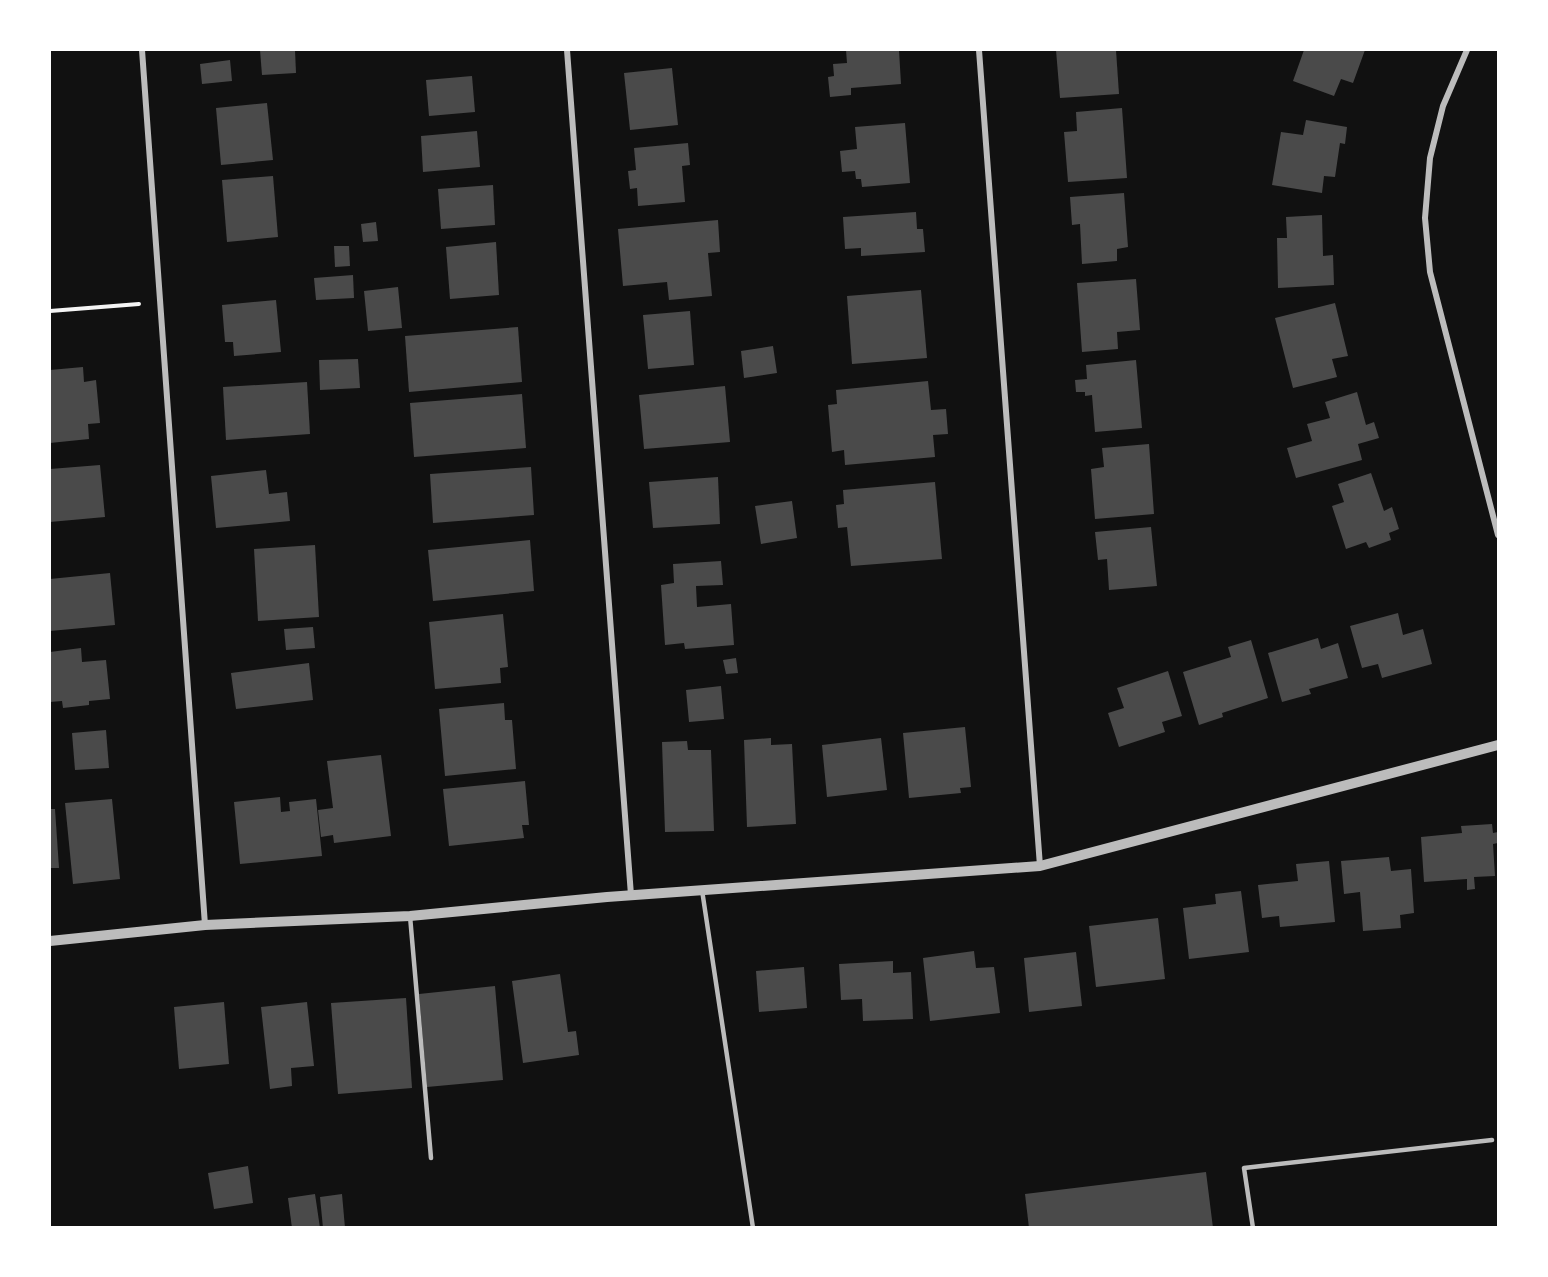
<svg xmlns="http://www.w3.org/2000/svg" width="1548" height="1277" font-family="'Fira Sans',sans-serif">
	<rect width="100%" height="100%" fill="#111"/>
	<g fill="#4a4a4a">
		<polygon points="260,50 295,50 296,73 262,75"/>
		<polygon points="846,50 899,50 901,84 851,88 851,95 830,97 828,77 834,76 833,64 847,63"/>
		<polygon points="1056,50 1116,50 1119,94 1060,98"/>
		<polygon points="1304,50 1365,50 1353,83 1341,79 1334,96 1293,81"/>
		<polygon points="230,60 232,81 202,84 200,64"/>
		<polygon points="672,68 678,125 630,130 624,73"/>
		<polygon points="472,76 475,112 429,116 426,80"/>
		<polygon points="267,103 273,160 221,165 216,108"/>
		<polygon points="1122,108 1127,178 1068,182 1064,132 1077,131 1076,112"/>
		<polygon points="1306,120 1347,127 1345,144 1340,143 1335,177 1324,176 1322,193 1272,185 1281,132 1303,135"/>
		<polygon points="905,123 910,183 862,187 861,179 856,179 855,171 842,172 840,151 857,149 855,127"/>
		<polygon points="477,131 480,167 423,172 421,136"/>
		<polygon points="688,143 690,165 682,166 685,202 638,206 637,188 630,189 628,171 636,170 634,148"/>
		<polygon points="273,176 278,237 227,242 222,180"/>
		<polygon points="493,185 495,225 441,229 438,189"/>
		<polygon points="1124,193 1128,247 1117,249 1117,261 1082,264 1080,224 1072,225 1070,197"/>
		<polygon points="916,212 917,229 923,229 925,252 861,256 861,248 845,249 843,217"/>
		<polygon points="1322,215 1323,256 1333,255 1334,285 1278,288 1277,238 1287,238 1286,217"/>
		<polygon points="718,220 720,252 708,253 712,296 669,300 667,282 623,286 618,229"/>
		<polygon points="376,222 378,241 363,242 361,224"/>
		<polygon points="496,242 499,295 450,299 446,247"/>
		<polygon points="334,246 349,246 350,266 335,267"/>
		<polygon points="353,275 354,298 316,300 314,278"/>
		<polygon points="1136,279 1140,330 1117,332 1118,349 1082,352 1077,283"/>
		<polygon points="398,287 402,328 368,331 364,291"/>
		<polygon points="921,290 927,358 852,364 847,296"/>
		<polygon points="276,300 281,352 234,356 233,342 225,342 222,305"/>
		<polygon points="1335,303 1348,356 1332,359 1337,377 1293,388 1275,318"/>
		<polygon points="690,311 694,365 648,369 643,315"/>
		<polygon points="518,327 522,382 409,392 405,336"/>
		<polygon points="773,346 777,373 744,378 741,351"/>
		<polygon points="358,359 360,388 320,390 319,360"/>
		<polygon points="1136,360 1142,428 1095,432 1092,395 1085,396 1085,392 1076,392 1075,380 1087,379 1086,365"/>
		<polygon points="83,367 84,382 96,380 100,423 88,424 89,439 50,443 50,370"/>
		<polygon points="928,381 931,410 946,409 948,434 933,435 935,457 845,465 844,450 832,452 828,405 837,404 836,390"/>
		<polygon points="307,382 310,434 226,440 223,387"/>
		<polygon points="725,386 730,442 644,449 639,395"/>
		<polygon points="1357,392 1366,425 1374,422 1379,438 1358,444 1362,460 1296,478 1287,448 1312,441 1307,424 1330,418 1325,402"/>
		<polygon points="522,394 526,448 414,457 410,403"/>
		<polygon points="1149,444 1154,514 1095,519 1091,469 1104,467 1102,448"/>
		<polygon points="100,465 105,517 50,522 50,469"/>
		<polygon points="531,467 534,515 433,523 430,474"/>
		<polygon points="266,470 269,494 287,492 290,521 216,528 211,476"/>
		<polygon points="1371,473 1384,511 1392,507 1399,529 1389,533 1391,540 1369,548 1366,542 1346,549 1332,506 1344,502 1338,484"/>
		<polygon points="718,477 720,524 653,528 649,482"/>
		<polygon points="935,482 942,559 851,566 847,527 838,528 836,505 844,504 843,490"/>
		<polygon points="792,501 797,538 761,544 755,506"/>
		<polygon points="1151,527 1157,586 1109,590 1107,559 1098,560 1095,532"/>
		<polygon points="530,540 534,591 433,601 428,550"/>
		<polygon points="315,545 319,617 258,621 254,549"/>
		<polygon points="721,561 723,585 696,586 697,607 731,604 734,645 685,649 684,643 665,645 661,585 674,583 673,564"/>
		<polygon points="110,573 115,625 50,631 50,579"/>
		<polygon points="1398,613 1403,635 1423,629 1432,664 1382,678 1378,664 1362,668 1350,626"/>
		<polygon points="503,614 508,667 500,668 501,683 435,689 429,622"/>
		<polygon points="313,627 315,648 286,650 284,629"/>
		<polygon points="1318,638 1321,649 1338,643 1348,678 1309,689 1311,694 1282,702 1268,653"/>
		<polygon points="1251,640 1268,698 1222,713 1223,717 1199,725 1183,672 1231,657 1228,647"/>
		<polygon points="81,648 82,662 106,660 110,699 89,701 89,705 63,708 62,701 50,702 50,652"/>
		<polygon points="736,658 738,673 726,674 723,660"/>
		<polygon points="309,663 313,700 236,709 231,673"/>
		<polygon points="1168,671 1182,716 1162,722 1165,732 1119,747 1108,713 1124,708 1117,688"/>
		<polygon points="721,686 724,719 689,722 686,690"/>
		<polygon points="504,703 505,720 512,720 516,769 445,776 439,709"/>
		<polygon points="965,727 971,787 960,788 961,793 909,798 903,733"/>
		<polygon points="106,730 109,768 75,770 72,733"/>
		<polygon points="771,738 771,745 792,744 796,824 747,827 744,740"/>
		<polygon points="881,738 887,790 827,797 822,745"/>
		<polygon points="687,741 688,750 711,750 714,831 665,832 662,742"/>
		<polygon points="381,755 391,836 334,843 333,835 321,837 318,810 333,808 327,761"/>
		<polygon points="525,781 529,825 522,825 524,838 449,846 443,789"/>
		<polygon points="280,797 281,812 290,811 289,802 316,799 322,856 240,864 234,802"/>
		<polygon points="112,799 120,879 73,884 65,803"/>
		<polygon points="50,809 55,809 59,868 50,868"/>
		<polygon points="1492,824 1493,833 1498,832 1498,843 1493,844 1495,876 1474,877 1475,889 1467,890 1467,879 1424,882 1421,837 1462,833 1461,826"/>
		<polygon points="1389,857 1391,871 1411,869 1414,913 1400,915 1401,928 1363,931 1360,892 1344,894 1341,861"/>
		<polygon points="1329,861 1335,922 1280,927 1279,916 1262,918 1258,885 1298,881 1296,864"/>
		<polygon points="1241,891 1249,952 1189,959 1183,908 1216,904 1215,894"/>
		<polygon points="1158,918 1165,979 1096,987 1089,926"/>
		<polygon points="974,951 976,968 994,967 1000,1013 930,1021 923,958"/>
		<polygon points="1076,952 1082,1006 1029,1012 1024,958"/>
		<polygon points="893,961 893,973 911,972 913,1019 863,1021 862,999 841,1000 839,964"/>
		<polygon points="804,967 807,1008 759,1012 756,971"/>
		<polygon points="560,974 568,1032 576,1031 579,1055 523,1063 512,981"/>
		<polygon points="495,986 503,1080 427,1087 419,994"/>
		<polygon points="406,998 412,1088 338,1094 331,1003"/>
		<polygon points="224,1002 229,1064 179,1069 174,1007"/>
		<polygon points="307,1002 314,1066 291,1068 292,1086 270,1089 261,1007"/>
		<polygon points="248,1166 253,1203 214,1209 208,1173"/>
		<polygon points="1206,1172 1213,1228 1029,1228 1025,1194"/>
		<polygon points="315,1194 320,1228 292,1228 288,1198"/>
		<polygon points="342,1194 345,1228 323,1228 320,1197"/>
	</g>
	<g fill="none" stroke-linecap="round" stroke-linejoin="round">
		<polyline stroke="#f5f5f5" stroke-width="4" points="50,311 139,304"/>
		<g stroke="#bcbcbc" stroke-width="4.5">
			<polyline points="702,890 753,1228"/>
			<polyline points="410,916 431,1158"/>
			<polyline points="1253,1228 1244,1168 1492,1140"/>
		</g>
		<g stroke="#bcbcbc" stroke-width="6">
			<polyline points="142,50 205,925"/>
			<polyline points="567,50 631,895"/>
			<polyline points="979,50 1040,866"/>
			<polyline points="1467,50 1443,106 1430,158 1425,218 1430,272 1498,535"/>
		</g>
		<polyline stroke="#bcbcbc" stroke-width="10" points="50,941 205,925 410,916 607,897 1040,866 1498,745"/>
	</g>
	<rect width="1548" height="1277" fill="none" stroke="#ffffff" stroke-width="102"/>
</svg>
